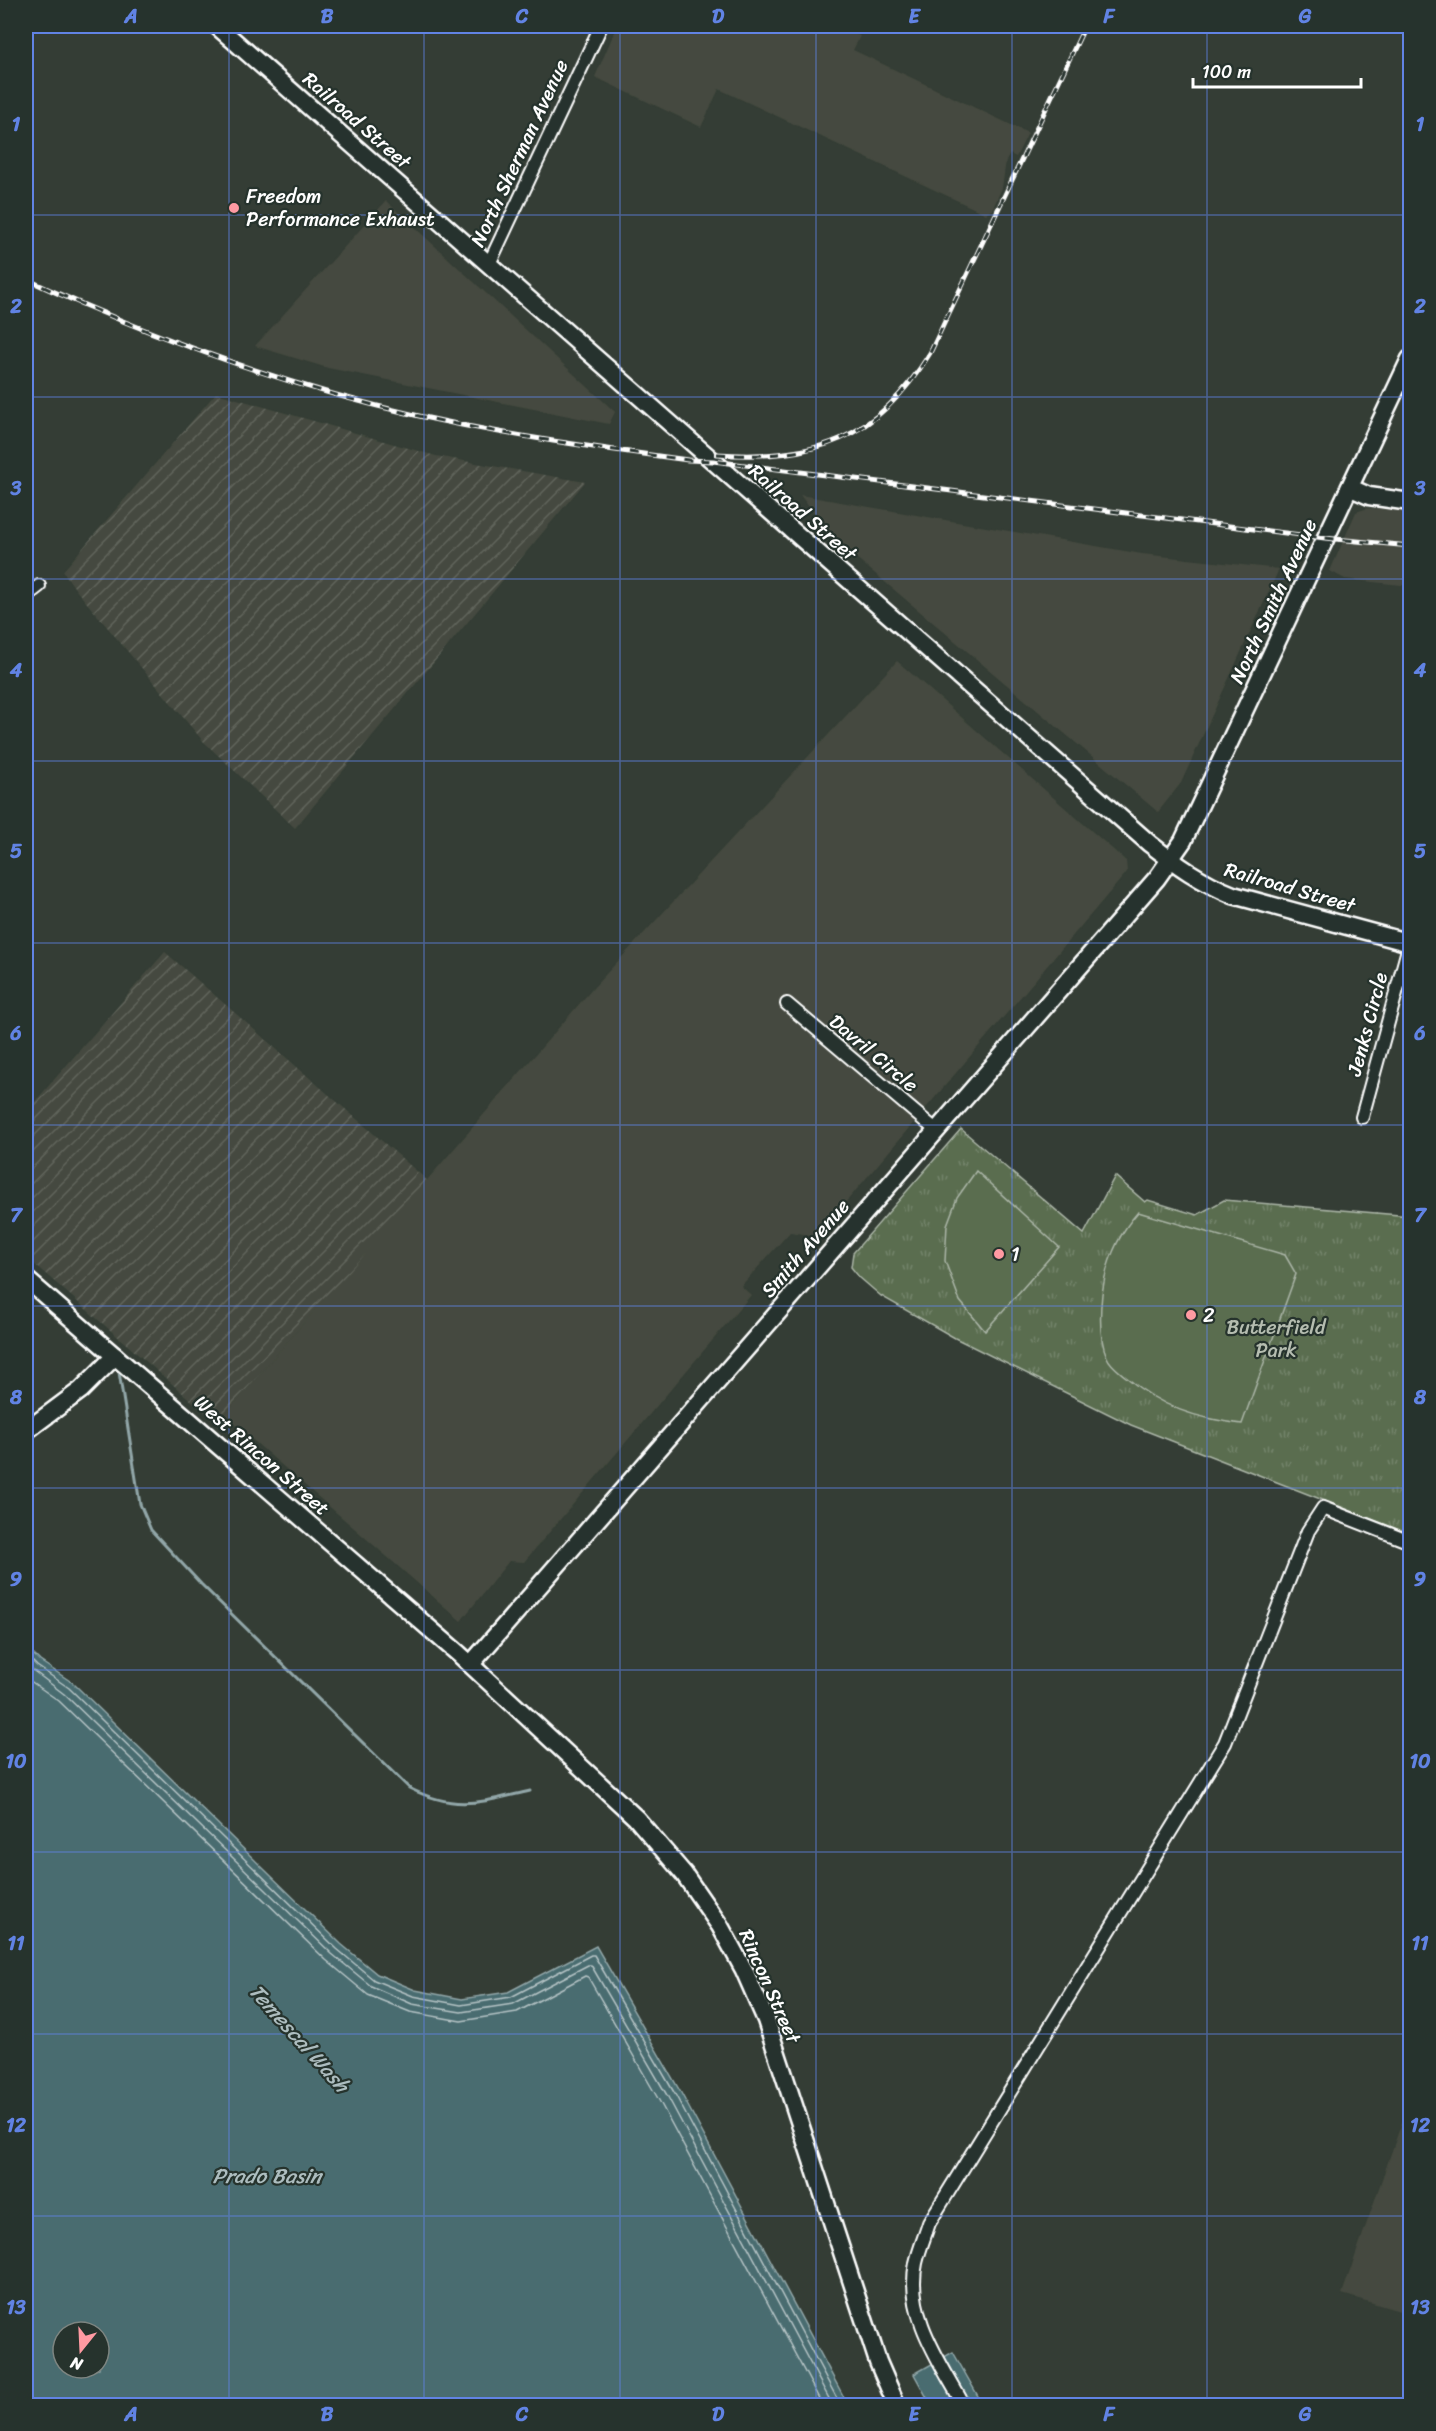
<svg xmlns="http://www.w3.org/2000/svg" width="1436" height="2431" font-family="Sriracha,sans-serif">
	<defs>
		<pattern id="industrial-furrows" width="10" height="10" patternUnits="userSpaceOnUse" patternTransform="scale(1.5)"><rect width="10" height="10" fill="#454a3f"/><path d="M-1 1l2-2M0 10L10 0M9 11l2-2" fill="none" stroke="#61655c"/></pattern>
		<pattern id="grass-tufts" width="24" height="20" patternUnits="userSpaceOnUse" patternTransform="scale(1.5)"><rect width="24" height="20" fill="#5a6d50"/><path d="M3 7l-1-3M5 7V3M7 7l1-3M15 17l-1-3M17 17v-4M19 17l1-3" fill="none" stroke="#73836a"/></pattern>
	</defs>
	<rect width="100%" height="100%" fill="#343d35"/>
	<filter id="ink" filterUnits="userSpaceOnUse"><feTurbulence type="fractalNoise" baseFrequency=".0167" numOctaves="2"/><feDisplacementMap in="SourceGraphic" scale="12" xChannelSelector="R" yChannelSelector="G"/><feConvolveMatrix kernelMatrix="1 2 1 2 8 2 1 2 1" color-interpolation-filters="sRGB"/></filter>
	<g filter="url(#ink)">
		<g fill="#454a3f">
			<polygon points="617,26 837,26 860,36 853,50 1028,133 1016,157 1010,154 1006,161 1002,188 992,210 986,214 719,89 701,127 595,77"/>
			<polygon points="386,201 615,412 609,424 328,368 255,346"/>
			<polygon points="800,495 1142,554 1279,569 1181,783 1158,812 835,540"/>
			<polygon points="1368,508 1410,511 1410,586 1345,579 1330,571 1356,512"/>
			<polygon points="897,661 1126,861 1127,872 817,1236 790,1232 741,1286 751,1295 524,1562 509,1561 461,1621 224,1415 594,987"/>
			<polygon points="1410,2099 1410,2314 1342,2294"/>
		</g>
		<g fill="url(#industrial-furrows)">
			<polygon points="216,393 436,456 585,482 295,828 203,741 76,590 63,571"/>
			<polygon points="165,952 428,1181 217,1423 26,1257 26,1112"/>
		</g>
		<polygon fill="url(#grass-tufts)" stroke="#acb6a8" stroke-width="1.5" points="961,1129 1084,1234 1115,1176 1145,1202 1148,1200 1197,1215 1224,1200 1410,1216 1410,1534 1131,1425 955,1338 881,1296 859,1277 851,1267 853,1253"/>
		<g fill="#5a6d50" stroke="#acb6a8" stroke-width="1.5">
			<polygon points="976,1171 1059,1247 985,1331 960,1301 945,1261 947,1225 957,1198"/>
			<path d="M1138 1212 1285 1255 1296 1274 1242 1424C1195 1418 1162 1408 1126 1377 1119 1371 1110 1365 1107 1357 1099 1339 1100 1312 1102 1294 1106 1262 1117 1236 1138 1212Z"/>
		</g>
		<g fill="#496c70" stroke="#92a7a9" stroke-width="1.5" fill-rule="evenodd">
			<path d="M26 1647 40 1661 73 1683 341 1944 377 1974 415 1990 462 1999 508 1992 596 1946 680 2091 848 2405H26ZM63 2332H99V2368H63Z"/>
			<polygon points="953,2352 983,2405 931,2405 914,2374"/>
		</g>
		<g fill="none" stroke-linecap="round" stroke-linejoin="round">
			<g stroke="#b6c4c6" stroke-width="1.5">
				<polyline points="26,1655 37,1666 69,1688 337,1949 374,1980 413,1996 461,2005 511,1997 591,1955 594,1955 675,2094 841,2406"/>
				<polyline points="26,1665 64,1694 332,1954 371,1986 412,2004 461,2012 513,2004 588,1965 591,1965 668,2097 833,2406"/>
				<polyline points="26,1678 59,1701 326,1960 368,1995 410,2012 461,2021 517,2012 585,1976 588,1977 660,2102 823,2406"/>
			</g>
			<path stroke="#92a7a9" stroke-width="3" d="M119 1372 140 1504 151 1530 201 1584 409 1788C457 1812 481 1802 530 1791"/>
			<g stroke="#fff" stroke-width="16">
				<g id="street">
					<polyline points="489,264 601,26"/>
					<polyline points="26,596 39,586"/>
					<polyline points="787,1004 937,1131"/>
					<polyline points="1362,1117 1410,942"/>
					<path d="M964 2406C941 2363 905 2315 916 2263 919 2250 925 2236 929 2223L1225 1743 1308 1531 1323 1508 1410 1542"/>
				</g>
			</g>
			<g stroke="#fff" stroke-width="21">
				<g id="secondary">
					<path d="M217 26 1150 844C1177 865 1201 882 1233 895L1410 943"/>
					<polyline points="1351,488 1369,496 1410,502"/>
					<polyline points="26,1279 459,1654 636,1818 684,1874 720,1926 744,1970 766,2020 878,2362 897,2406"/>
					<polyline points="26,1431 81,1390 115,1356"/>
					<polyline points="471,1664 1157,878 1183,841 1410,359"/>
				</g>
			</g>
			<use href="#street" stroke="#26332d" stroke-width="12"/>
			<use href="#secondary" stroke="#26332d" stroke-width="16"/>
			<g stroke="#fff" stroke-width="5">
				<g id="rail">
					<path d="M26 279C152 337 283 385 419 416 508 436 598 448 688 460L713 461 1325 538 1410 546"/>
					<path d="M717 454C815 461 877 440 930 353L1085 26"/>
				</g>
			</g>
			<use href="#rail" stroke="#26332d" stroke-width="3" stroke-dasharray="9" stroke-linecap="butt"/>
		</g>
	</g>
	<path fill="none" stroke="#6183e4" stroke-width="1.5" stroke-opacity="0.55" d="M229 26V2406M424 26V2406M620 26V2406M816 26V2406M1012 26V2406M1207 26V2406M26 215H1410M26 397H1410M26 579H1410M26 761H1410M26 943H1410M26 1125H1410M26 1306H1410M26 1488H1410M26 1670H1410M26 1852H1410M26 2034H1410M26 2216H1410"/>
	<g fill="#ff9aa2" stroke="#26332d" stroke-width="2">
		<circle cx="234" cy="208" r="6"/>
		<circle cx="999" cy="1254" r="6"/>
		<circle cx="1191" cy="1315" r="6"/>
	</g>
	<g text-anchor="middle" stroke-width="4.5" stroke-linejoin="round" paint-order="stroke">
		<g font-size="20" fill="#fff" stroke="#26332d">
			<text transform="translate(357 120) rotate(41)" y="7">Railroad Street</text>
			<text transform="translate(519 153) rotate(-65)" y="7">North Sherman Avenue</text>
			<text transform="translate(803 512) rotate(41)" y="7">Railroad Street</text>
			<text transform="translate(1273 601) rotate(-65)" y="7">North Smith Avenue</text>
			<text transform="translate(1290 887) rotate(16)" y="7">Railroad Street</text>
			<text transform="translate(1367 1024) rotate(-75)" y="7">Jenks Circle</text>
			<text transform="translate(874 1053) rotate(40)" y="7">Davril Circle</text>
			<text transform="translate(805 1248) rotate(-49)" y="7">Smith Avenue</text>
			<text transform="translate(262 1455) rotate(41)" y="7">West Rincon Street</text>
			<text transform="translate(770 1986) rotate(66)" y="7">Rincon Street</text>
		</g>
		<g font-size="20" fill="#fff" stroke="#26332d" text-anchor="start">
			<text x="246" y="203">Freedom<tspan x="246" dy="23">Performance Exhaust</tspan></text>
			<text x="1011" y="1261">1</text>
			<text x="1203" y="1322">2</text>
		</g>
		<g font-size="20" fill="#b5bdb0" stroke="#26332d">
			<text x="1276" y="1334">Butterfield<tspan x="1276" dy="23">Park</tspan></text>
		</g>
		<g font-size="21" font-style="italic" fill="#adbdbf" stroke="#26332d">
			<text transform="translate(299 2038) rotate(48)" y="7">Temescal Wash</text>
			<text x="267" y="2183">Prado Basin</text>
		</g>
	</g>
	<rect width="1436" height="2431" fill="none" stroke="#26332d" stroke-width="66"/>
	<g transform="translate(81 2350) rotate(198)"><circle r="28" fill="#26332d" stroke="#7d8581" stroke-width="1.5"/>
	<path d="M0-4.5L10 22L0 15L-10 22Z" fill="#ff9aa2"/>
	<text y="-9" font-size="16" font-weight="bold" text-anchor="middle" fill="#ffffff">N</text>
	</g>
	<path d="M1193 78v9h168v-9" fill="none" stroke="#ffffff" stroke-width="3"/>
	<text x="1202" y="78" font-size="18" fill="#ffffff" stroke="#26332d" stroke-width="4.5" paint-order="stroke">100 m</text>
	<rect x="33" y="33" width="1370" height="2365" fill="none" stroke="#6183e4" stroke-width="2"/>
	<g font-size="20" text-anchor="middle" font-weight="bold" fill="#6183e4">
		<text x="131" y="23">A</text>
		<text x="327" y="23">B</text>
		<text x="522" y="23">C</text>
		<text x="718" y="23">D</text>
		<text x="914" y="23">E</text>
		<text x="1109" y="23">F</text>
		<text x="1305" y="23">G</text>
		<text x="16" y="131">1</text>
		<text x="1420" y="131">1</text>
		<text x="16" y="313">2</text>
		<text x="1420" y="313">2</text>
		<text x="16" y="495">3</text>
		<text x="1420" y="495">3</text>
		<text x="16" y="677">4</text>
		<text x="1420" y="677">4</text>
		<text x="16" y="858">5</text>
		<text x="1420" y="858">5</text>
		<text x="16" y="1040">6</text>
		<text x="1420" y="1040">6</text>
		<text x="16" y="1222">7</text>
		<text x="1420" y="1222">7</text>
		<text x="16" y="1404">8</text>
		<text x="1420" y="1404">8</text>
		<text x="16" y="1586">9</text>
		<text x="1420" y="1586">9</text>
		<text x="16" y="1768">10</text>
		<text x="1420" y="1768">10</text>
		<text x="16" y="1950">11</text>
		<text x="1420" y="1950">11</text>
		<text x="16" y="2132">12</text>
		<text x="1420" y="2132">12</text>
		<text x="16" y="2314">13</text>
		<text x="1420" y="2314">13</text>
		<text x="131" y="2421">A</text>
		<text x="327" y="2421">B</text>
		<text x="522" y="2421">C</text>
		<text x="718" y="2421">D</text>
		<text x="914" y="2421">E</text>
		<text x="1109" y="2421">F</text>
		<text x="1305" y="2421">G</text>
	</g>
</svg>
